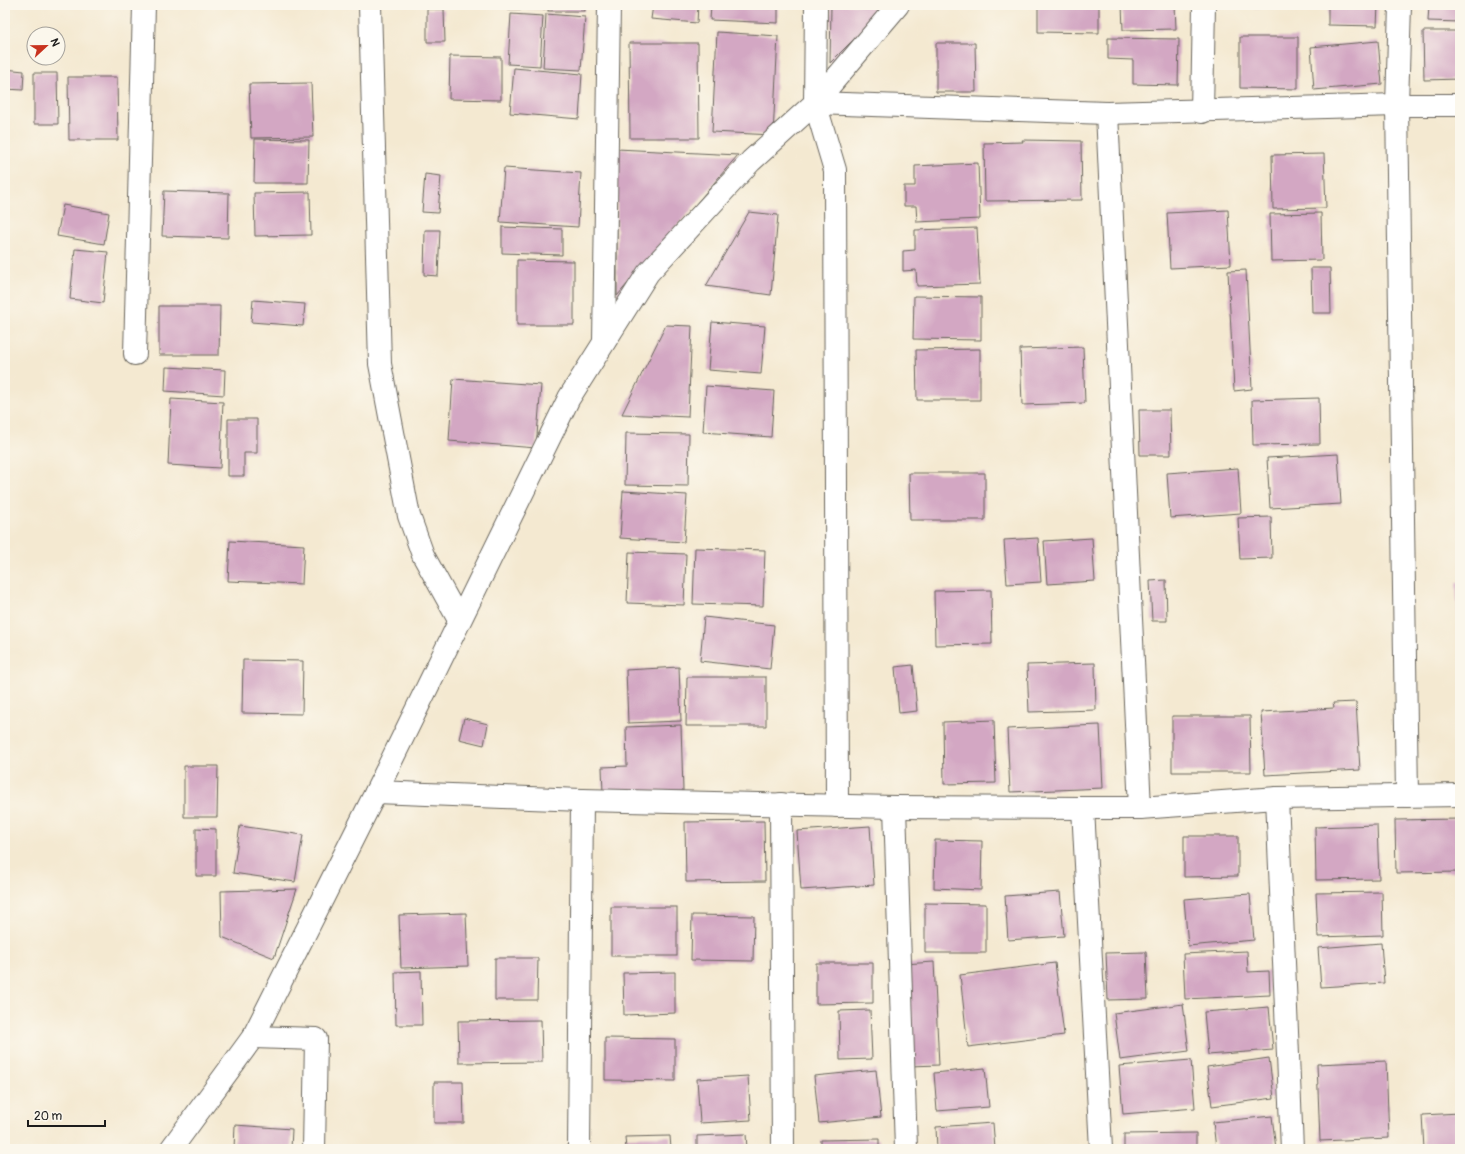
<svg xmlns="http://www.w3.org/2000/svg" width="1465" height="1154" font-family="Pangolin,sans-serif">
	<rect width="100%" height="100%" fill="#fbf7ec"/>
	<filter id="ink" filterUnits="userSpaceOnUse"><feTurbulence type="fractalNoise" baseFrequency=".025" numOctaves="2"/><feDisplacementMap in="SourceGraphic" scale="8" xChannelSelector="R" yChannelSelector="G"/><feConvolveMatrix kernelMatrix="1 2 1 2 8 2 1 2 1" color-interpolation-filters="sRGB"/></filter>
	<filter id="wash" filterUnits="userSpaceOnUse"><feTurbulence type="fractalNoise" baseFrequency=".012" numOctaves="4" result="noise"/><feDisplacementMap in="SourceGraphic" scale="16" xChannelSelector="R" yChannelSelector="G"/><feGaussianBlur stdDeviation="0.9" result="paint"/><feColorMatrix in="noise" values="0 0 0 0 0 0 0 0 0 0 0 0 0 0 0 0 0 1.4 0 .05"/><feComposite in="paint" operator="in"/></filter>
	<g filter="url(#wash)">
		<rect width="100%" height="100%" fill="#f4e9d1"/>
		<g id="blocks">
			<g fill="#d3a7c3">
				<rect x="508" y="5" width="37" height="4"/>
				<rect x="548" y="5" width="37" height="6"/>
				<polygon points="653,5 698,5 697,23 651,19"/>
				<polygon points="711,5 778,5 778,23 710,20"/>
				<polygon points="831,5 888,5 830,63"/>
				<polygon points="1038,5 1099,5 1099,33 1038,32"/>
				<polygon points="1122,5 1175,5 1176,29 1123,30"/>
				<polygon points="1235,5 1297,5 1297,9 1235,7"/>
				<polygon points="1328,5 1378,5 1377,26 1328,25"/>
				<polygon points="1429,5 1460,5 1460,22 1428,21"/>
				<polygon points="427,9 444,9 445,42 427,42"/>
				<polygon points="511,14 543,16 540,66 508,64"/>
				<polygon points="546,14 585,17 581,70 543,68"/>
				<polygon points="1423,31 1460,31 1460,79 1424,80"/>
				<polygon points="717,32 778,36 773,135 712,132"/>
				<polygon points="1240,37 1298,37 1298,89 1240,88"/>
				<polygon points="1108,38 1179,39 1178,85 1133,84 1133,60 1108,59"/>
				<polygon points="1378,41 1382,84 1314,90 1311,47"/>
				<polygon points="629,43 698,43 699,138 630,138"/>
				<polygon points="936,43 975,43 976,92 936,92"/>
				<polygon points="450,56 501,57 501,100 449,99"/>
				<polygon points="514,68 582,74 579,119 510,113"/>
				<polygon points="5,69 24,71 23,90 5,89"/>
				<polygon points="34,73 57,73 58,124 34,124"/>
				<polygon points="68,77 117,77 118,140 69,140"/>
				<polygon points="311,83 313,137 251,138 249,84"/>
				<polygon points="255,139 309,140 308,183 254,183"/>
				<polygon points="1022,140 1081,141 1082,200 985,201 984,143 1023,142"/>
				<polygon points="617,149 738,155 617,296"/>
				<polygon points="1324,154 1326,208 1273,209 1272,155"/>
				<polygon points="978,163 980,219 917,222 916,206 904,206 904,186 915,186 915,166"/>
				<polygon points="504,168 581,173 578,227 500,222"/>
				<polygon points="425,174 441,176 438,213 422,212"/>
				<polygon points="164,191 229,193 228,238 162,236"/>
				<polygon points="310,192 311,235 255,236 254,193"/>
				<polygon points="63,205 109,213 104,244 57,236"/>
				<polygon points="1228,210 1231,265 1170,268 1167,213"/>
				<polygon points="749,212 778,215 771,295 706,286"/>
				<polygon points="1321,213 1322,260 1271,261 1270,214"/>
				<polygon points="502,227 562,229 562,255 502,253"/>
				<polygon points="977,228 980,284 917,286 916,270 903,271 903,251 915,250 915,230"/>
				<polygon points="425,230 440,230 438,276 424,275"/>
				<polygon points="75,249 108,252 103,303 70,299"/>
				<polygon points="517,260 574,261 574,325 517,325"/>
				<polygon points="1311,268 1330,268 1331,313 1312,313"/>
				<polygon points="1246,270 1252,389 1234,391 1228,271"/>
				<polygon points="914,296 981,297 981,340 913,339"/>
				<polygon points="253,300 305,304 303,326 251,322"/>
				<polygon points="159,306 220,306 219,355 159,355"/>
				<polygon points="712,322 765,326 761,374 708,370"/>
				<polygon points="666,325 692,326 688,417 622,414"/>
				<polygon points="1083,347 1085,403 1022,405 1020,349"/>
				<polygon points="980,349 980,400 917,400 916,350"/>
				<polygon points="166,367 225,370 224,395 165,391"/>
				<polygon points="453,379 541,385 536,448 449,441"/>
				<polygon points="706,386 774,391 771,437 703,432"/>
				<polygon points="1319,398 1320,444 1253,445 1252,400"/>
				<polygon points="171,399 223,402 220,468 168,465"/>
				<polygon points="1139,410 1170,410 1171,455 1140,455"/>
				<polygon points="228,419 257,419 257,453 244,453 244,476 228,476"/>
				<polygon points="626,433 689,434 688,486 625,485"/>
				<polygon points="1338,454 1341,504 1270,508 1267,458"/>
				<polygon points="1238,468 1241,513 1170,518 1167,473"/>
				<polygon points="909,473 985,473 985,520 910,520"/>
				<polygon points="623,491 687,495 684,542 620,538"/>
				<polygon points="1271,517 1272,558 1240,559 1238,518"/>
				<polygon points="1038,538 1041,582 1007,584 1004,540"/>
				<polygon points="1092,538 1095,581 1047,584 1044,541"/>
				<polygon points="230,541 304,545 302,584 228,581"/>
				<polygon points="695,548 765,550 763,606 693,604"/>
				<polygon points="629,552 686,554 684,605 627,603"/>
				<polygon points="1166,580 1167,621 1152,621 1150,581"/>
				<polygon points="1456,582 1460,582 1460,642 1459,642"/>
				<polygon points="991,590 992,644 935,645 934,591"/>
				<polygon points="704,617 774,625 770,669 700,661"/>
				<polygon points="243,660 303,661 302,714 242,713"/>
				<polygon points="1095,663 1096,710 1029,712 1027,665"/>
				<polygon points="913,665 917,711 899,713 895,667"/>
				<polygon points="679,667 681,721 628,723 626,670"/>
				<polygon points="687,677 766,677 766,726 686,726"/>
				<polygon points="1356,702 1360,770 1265,775 1261,712 1334,708 1333,703"/>
				<polygon points="1172,716 1250,716 1251,772 1172,772"/>
				<polygon points="464,718 488,724 484,745 459,739"/>
				<polygon points="994,720 996,783 944,784 943,722"/>
				<polygon points="681,725 683,791 603,793 602,767 627,766 626,727"/>
				<polygon points="1100,725 1103,788 1010,792 1007,729"/>
				<polygon points="184,766 218,766 217,817 184,817"/>
				<polygon points="1460,819 1460,872 1396,873 1395,820"/>
				<polygon points="764,821 765,881 686,882 685,822"/>
				<polygon points="1377,825 1379,879 1316,880 1315,827"/>
				<polygon points="240,826 303,835 295,882 233,873"/>
				<polygon points="870,826 874,885 801,890 797,831"/>
				<polygon points="196,828 216,829 216,876 196,876"/>
				<polygon points="1184,836 1238,836 1238,876 1184,877"/>
				<polygon points="935,840 982,841 981,890 934,888"/>
				<polygon points="297,889 274,958 222,937 221,891"/>
				<polygon points="1060,892 1064,936 1008,940 1005,896"/>
				<polygon points="1382,892 1383,935 1318,937 1316,893"/>
				<polygon points="1250,894 1254,940 1188,946 1184,899"/>
				<polygon points="925,903 986,904 986,953 925,953"/>
				<rect x="611" y="907" width="66" height="49"/>
				<polygon points="466,913 468,966 401,968 399,915"/>
				<polygon points="692,915 754,916 753,961 691,960"/>
				<polygon points="1381,943 1384,983 1321,987 1318,948"/>
				<polygon points="1247,951 1248,972 1269,971 1270,995 1185,999 1183,954"/>
				<polygon points="1146,952 1148,999 1108,1000 1106,953"/>
				<polygon points="495,958 538,958 537,1000 495,1000"/>
				<polygon points="934,962 939,1065 910,1066 904,964"/>
				<polygon points="816,963 873,963 873,1003 816,1004"/>
				<polygon points="1055,963 1064,1035 968,1047 960,975"/>
				<polygon points="421,971 422,1025 396,1025 395,972"/>
				<polygon points="675,972 675,1013 624,1015 623,973"/>
				<polygon points="1183,1004 1189,1051 1120,1060 1114,1013"/>
				<polygon points="1269,1007 1273,1050 1208,1055 1204,1012"/>
				<polygon points="870,1010 872,1059 840,1060 839,1011"/>
				<polygon points="541,1020 542,1062 459,1063 458,1021"/>
				<polygon points="605,1038 675,1039 675,1081 605,1080"/>
				<polygon points="1269,1058 1274,1098 1212,1106 1207,1067"/>
				<polygon points="1191,1060 1195,1108 1123,1114 1119,1066"/>
				<polygon points="1386,1061 1389,1138 1320,1141 1317,1064"/>
				<polygon points="985,1068 989,1107 937,1111 934,1073"/>
				<polygon points="876,1070 881,1117 819,1123 814,1076"/>
				<polygon points="748,1076 751,1120 700,1123 697,1079"/>
				<polygon points="434,1082 463,1082 464,1123 434,1123"/>
				<polygon points="1460,1113 1460,1149 1424,1149 1422,1115"/>
				<polygon points="1272,1116 1276,1149 1216,1149 1213,1122"/>
				<polygon points="993,1123 995,1149 937,1149 936,1127"/>
				<polygon points="235,1125 292,1129 291,1149 234,1149"/>
				<polygon points="1196,1133 1196,1149 1124,1149 1124,1134"/>
				<polygon points="746,1134 747,1149 697,1149 697,1136"/>
				<polygon points="670,1136 671,1149 626,1149 625,1137"/>
				<polygon points="879,1139 879,1149 821,1149 821,1140"/>
			</g>
		</g>
	</g>
	<g filter="url(#ink)">
		<use href="#blocks" fill-opacity="0" stroke="#68645b" stroke-width="1"/>
		<g fill="none" stroke-linecap="round" stroke-linejoin="round">
			<g stroke="#68645b" stroke-width="24">
				<g id="minor">
					<polyline points="370,5 380,364 409,516 423,555 459,620"/>
					<polyline points="816,5 815,103 835,170 837,806"/>
					<polyline points="1400,5 1397,105 1407,796"/>
					<polyline points="815,103 1107,113 1397,105 1460,105"/>
					<polyline points="1202,112 1204,5"/>
					<polyline points="1107,113 1140,808"/>
					<polyline points="604,342 609,5"/>
					<polyline points="135,354 144,5"/>
					<polyline points="376,792 582,800 895,807 1083,808 1140,808 1277,798 1460,795"/>
					<polyline points="1277,798 1292,1149"/>
					<polyline points="781,804 783,1149"/>
					<polyline points="895,807 906,1149"/>
					<polyline points="1083,808 1101,1149"/>
					<polyline points="253,1037 316,1039 314,1149"/>
					<polyline points="171,1149 253,1037 376,792 569,398 648,273 751,161 815,103 898,5"/>
					<polyline points="579,1149 582,800"/>
				</g>
			</g>
			<use href="#minor" stroke="#fff" stroke-width="22"/>
		</g>
	</g>
	<rect width="1465" height="1154" fill="none" stroke="#fbf7ec" stroke-width="20"/>
	<g transform="translate(46 46) rotate(68)"><circle r="19" fill="#fbf7ec" stroke="#a29f99"/>
	<path d="M0-3L7 15L0 10L-7 15Z" fill="#c8321e"/>
	<text y="-6" font-size="11" font-weight="bold" text-anchor="middle" fill="#1c1c1c">N</text>
	</g>
	<path d="M28 1120v6h77v-6" fill="none" stroke="#1c1c1c" stroke-width="2"/>
	<text x="34" y="1120" font-size="12" fill="#1c1c1c" stroke="#fbf7ec" stroke-width="3" paint-order="stroke">20 m</text>
</svg>
